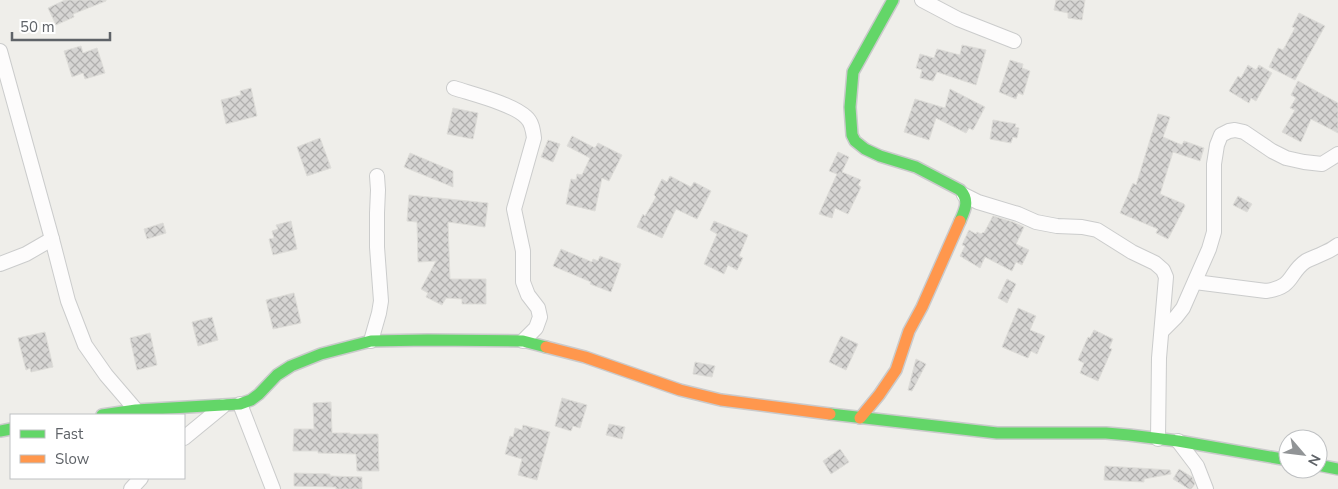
<svg xmlns="http://www.w3.org/2000/svg" width="1338" height="489" font-family="'Nunito Sans',sans-serif">
	<defs>
		<pattern id="building-cross-hatch" width="8" height="8" patternUnits="userSpaceOnUse" patternTransform="scale(1.25)"><rect width="8" height="8" fill="#d6d5d3"/><path d="M0 0l8 8M0 8l8-8" fill="none" stroke="#b1b0af"/></pattern>
	</defs>
	<rect width="100%" height="100%" fill="#efeeea"/>
	<g fill="url(#building-cross-hatch)" stroke="#deddd9">
		<polygon points="65,0 106,0 106,1 73,14 74,17 56,25 48,8"/>
		<polygon points="1056,0 1085,0 1082,20 1068,18 1068,13 1054,10"/>
		<polygon points="1299,13 1325,26 1295,80 1269,67 1278,48 1283,50 1295,28 1292,27"/>
		<polygon points="962,45 986,50 976,85 937,72 933,81 920,78 922,70 916,68 920,54 934,58 937,49 960,55"/>
		<polygon points="81,46 83,53 97,48 105,73 85,79 83,73 72,77 64,51"/>
		<polygon points="1010,60 1023,64 1022,68 1030,71 1023,95 1018,93 1016,99 999,92"/>
		<polygon points="1248,65 1256,70 1259,65 1272,73 1256,101 1251,98 1249,103 1229,91 1238,76 1241,78"/>
		<polygon points="1298,81 1338,103 1338,133 1311,119 1301,142 1282,132 1295,110 1290,108 1296,98 1291,95"/>
		<polygon points="251,88 257,116 226,124 221,100 241,95 240,91"/>
		<polygon points="950,89 985,107 973,130 969,128 966,133 936,118 929,140 904,132 915,99 945,108"/>
		<polygon points="453,108 478,113 473,139 447,134"/>
		<polygon points="1158,114 1170,117 1163,137 1182,145 1184,141 1204,148 1200,161 1173,152 1160,194 1184,204 1185,206 1168,239 1156,233 1158,229 1120,213 1133,183 1136,185"/>
		<polygon points="993,120 1016,124 1015,127 1019,128 1017,138 1013,137 1011,143 990,139"/>
		<polygon points="572,136 595,148 598,143 622,155 609,181 602,178 595,211 566,204 571,179 576,180 577,174 582,175 590,158 567,146"/>
		<polygon points="320,138 331,168 307,176 297,147"/>
		<polygon points="548,140 560,144 553,162 541,157"/>
		<polygon points="838,152 849,157 842,172 861,180 858,185 861,187 848,214 835,208 832,218 819,214 837,174 829,171"/>
		<polygon points="410,153 453,171 453,187 404,167"/>
		<polygon points="670,176 691,187 694,182 711,191 697,219 676,209 662,238 637,227 643,214 645,216 656,197 654,195 662,179 667,182"/>
		<polygon points="409,195 488,203 485,227 448,222 450,279 486,279 486,304 462,304 462,299 446,298 442,305 426,297 428,293 421,289 436,261 418,262 417,222 407,221"/>
		<polygon points="1238,196 1252,204 1247,212 1233,205"/>
		<polygon points="993,216 1013,222 1024,227 1016,244 1029,250 1022,265 1016,262 1012,271 985,257 980,268 960,256 965,246 962,245 969,230 976,234 977,232 981,234 983,232 984,233"/>
		<polygon points="291,221 297,249 273,255 269,239 274,238 272,231 278,229 276,225"/>
		<polygon points="714,221 748,235 739,256 743,258 737,270 728,265 724,274 704,264 717,234 710,230"/>
		<polygon points="163,223 166,233 147,239 144,229"/>
		<polygon points="561,249 592,262 593,259 598,261 600,256 621,264 611,292 590,284 591,282 553,266"/>
		<polygon points="1007,279 1016,284 1007,303 998,298"/>
		<polygon points="294,293 301,323 273,329 266,300"/>
		<polygon points="1018,308 1036,316 1030,330 1045,336 1037,354 1031,351 1028,358 1002,347"/>
		<polygon points="212,317 218,340 198,346 192,322"/>
		<polygon points="1094,330 1113,339 1109,348 1112,349 1098,381 1080,373 1084,363 1078,360 1088,337 1090,338"/>
		<polygon points="45,332 53,367 31,372 30,368 26,370 18,338"/>
		<polygon points="150,333 157,365 137,370 130,338"/>
		<polygon points="841,336 858,344 846,370 829,362"/>
		<polygon points="916,359 926,364 912,391 908,390"/>
		<polygon points="695,362 715,366 712,377 693,374"/>
		<polygon points="562,398 587,405 580,428 573,426 571,431 555,426"/>
		<polygon points="331,402 332,433 350,433 350,434 378,434 379,471 357,471 356,454 318,453 318,451 293,451 294,429 314,429 313,403"/>
		<polygon points="609,424 625,427 622,439 606,435"/>
		<polygon points="523,425 550,432 537,480 518,475 522,459 505,454 510,436 513,437 515,428 522,430"/>
		<polygon points="840,449 849,462 831,474 823,461"/>
		<polygon points="1105,466 1170,470 1171,474 1144,479 1144,482 1104,480"/>
		<polygon points="1179,469 1192,477 1195,484 1191,489 1189,489 1173,479"/>
		<polygon points="294,473 330,474 330,476 362,477 362,489 336,489 336,487 294,486"/>
	</g>
	<g fill="none" stroke-linecap="round" stroke-linejoin="round">
		<g stroke="#cbcccc" stroke-width="16">
			<g id="street">
				<polyline points="922,0 958,19 1014,41"/>
				<polyline points="0,51 52,239 68,301 85,345 106,375 136,410"/>
				<path d="M454 88C472 94 513 104 526 117 532 122 533 130 534 138L514 209 523 251V282L528 295 538 308 540 317 536 328 523 341"/>
				<polyline points="964,195 978,202 1018,214 1036,222 1057,226 1082,227 1097,230 1132,252 1155,263 1163,270 1166,277 1159,358 1158,439"/>
				<polyline points="0,264 26,254 52,239"/>
				<path d="M1195 282 1266 291C1295 287 1288 273 1306 261 1312 258 1318 256 1324 253 1329 251 1334 248 1338 245"/>
				<polyline points="1162,331 1176,317 1183,308 1209,249 1214,232 1214,164 1217,145 1221,135 1229,131 1235,130 1244,132 1272,151 1286,158 1304,162 1322,164 1338,154"/>
				<polyline points="371,341 379,313 381,301 377,247 377,213 378,190 377,176"/>
				<polyline points="240,404 273,489"/>
				<polyline points="184,438 223,406"/>
				<polyline points="1178,441 1197,466 1206,489"/>
				<polyline points="131,489 141,478"/>
			</g>
		</g>
		<g stroke="#cacacb" stroke-width="14">
			<g id="fast">
				<path d="M893 0 853 72 850 107 852 135 855 141 865 149 880 156 916 167 960 190C970 200 965 210 960 221"/>
				<polyline points="830,414 997,433 1106,433 1129,435 1178,441 1288,460"/>
				<polyline points="102,415 136,410 240,404 251,400 259,394 277,375 291,366 321,354 371,341 428,340 523,341 546,347"/>
				<polyline points="0,431 11,429"/>
				<polyline points="1318,465 1338,469"/>
			</g>
		</g>
		<g stroke="#cacacb" stroke-width="14">
			<g id="slow">
				<polyline points="546,347 585,357 680,390 721,400 830,414"/>
				<polyline points="860,418 879,395 896,370 909,331 922,307 960,221"/>
			</g>
		</g>
		<use href="#street" stroke="#fdfcfc" stroke-width="14"/>
		<use href="#fast" stroke="#63d668" stroke-width="11"/>
		<use href="#slow" stroke="#ff974d" stroke-width="11"/>
	</g>
	<rect x="10" y="414" width="175" height="65" fill="#ffffff" stroke="#bfc1c3"/>
	<rect x="20" y="430" width="25" height="8" fill="#63d668" stroke="#bfc1c3"/>
	<text x="55" y="439" font-size="15" fill="#5f6368">Fast</text>
	<rect x="20" y="455" width="25" height="8" fill="#ff974d" stroke="#bfc1c3"/>
	<text x="55" y="464" font-size="15" fill="#5f6368">Slow</text>
	<g transform="translate(1303 454) rotate(118)"><circle r="24" fill="#ffffff" stroke="#bfc1c3"/>
	<path d="M0-4L9 19L0 12L-9 19Z" fill="#919496"/>
	<text y="-8" font-size="14" font-weight="bold" text-anchor="middle" fill="#5f6368">N</text>
	</g>
	<path d="M12 32v8h98v-8" fill="none" stroke="#5f6368" stroke-width="2.5"/>
	<text x="20" y="32" font-size="15" fill="#5f6368" stroke="#ffffff" stroke-width="4" paint-order="stroke">50 m</text>
</svg>
